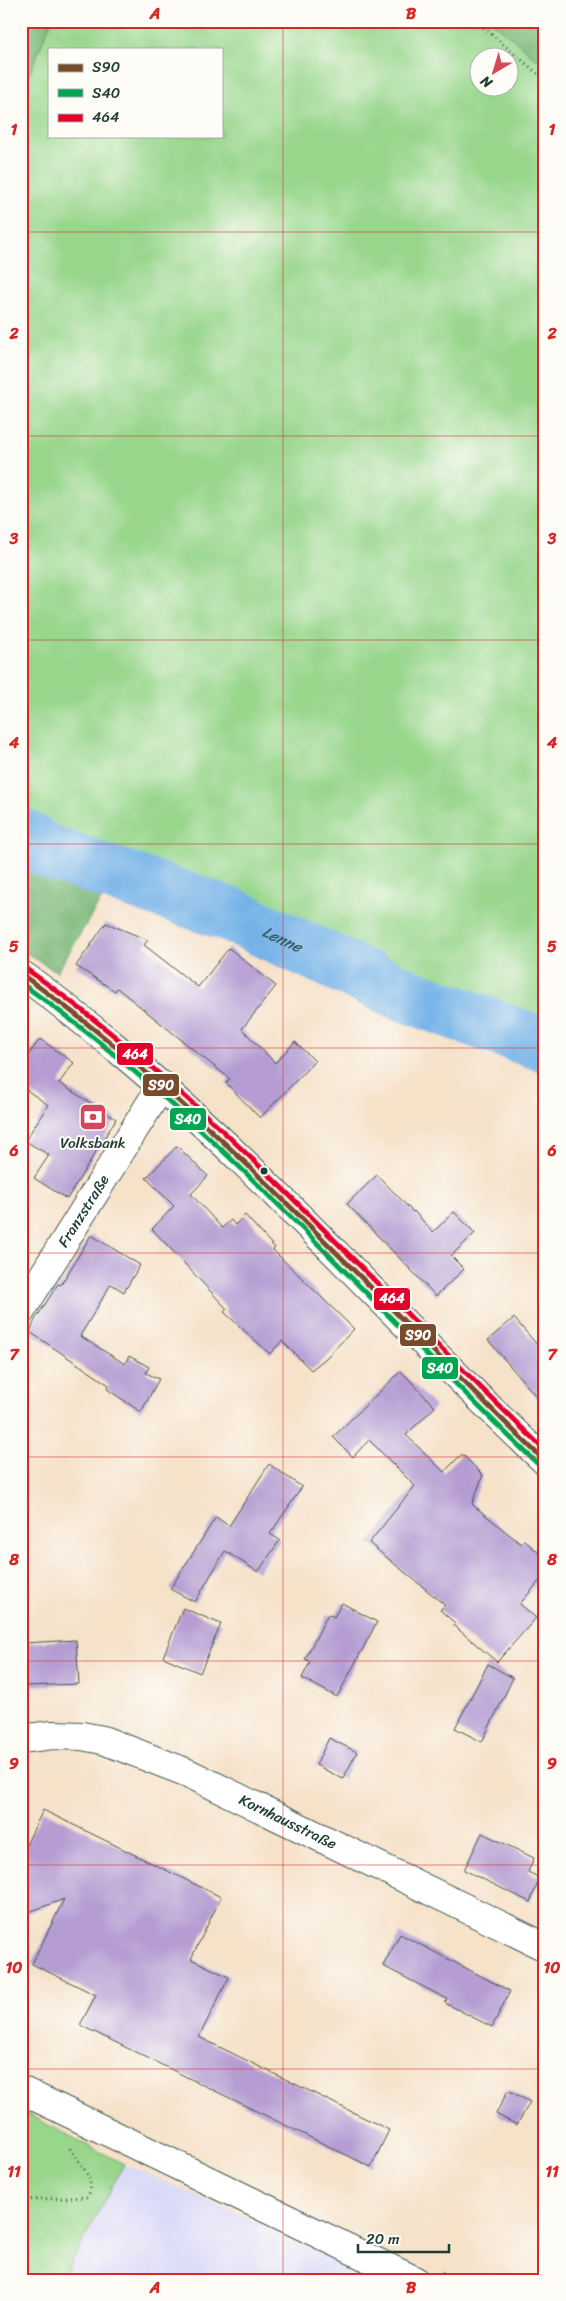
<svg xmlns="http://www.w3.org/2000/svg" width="566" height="2301" font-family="Sriracha,sans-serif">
	<rect width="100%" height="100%" fill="#fdfcf7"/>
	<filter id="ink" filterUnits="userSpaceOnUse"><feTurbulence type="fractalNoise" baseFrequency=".02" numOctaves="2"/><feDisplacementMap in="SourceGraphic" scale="10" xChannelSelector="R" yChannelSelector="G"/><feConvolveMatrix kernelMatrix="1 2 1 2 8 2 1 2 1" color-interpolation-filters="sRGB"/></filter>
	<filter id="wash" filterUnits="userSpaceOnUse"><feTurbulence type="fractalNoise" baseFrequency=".0096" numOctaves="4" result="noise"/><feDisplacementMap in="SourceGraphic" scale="20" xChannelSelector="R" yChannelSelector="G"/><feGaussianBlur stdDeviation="1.12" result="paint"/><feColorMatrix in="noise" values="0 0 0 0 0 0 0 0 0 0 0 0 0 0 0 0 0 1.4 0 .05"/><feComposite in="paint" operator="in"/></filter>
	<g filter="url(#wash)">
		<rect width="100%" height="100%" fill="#f6e1c9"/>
		<polygon fill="#d8d7f8" points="124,2164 388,2280 62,2280"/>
		<g fill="#97d68b" stroke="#5b8a60" fill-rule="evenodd">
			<path d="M51 21H492L545 66V1033L430 999 130 852 21 816V95ZM49 49H221V136H49ZM478 58H508V88H478Z"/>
			<polygon points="21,2111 124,2164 62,2280 21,2280"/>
		</g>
		<g fill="#79b777" stroke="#4c7a56">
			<polygon points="21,21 51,21 21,95"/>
			<polygon points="492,21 545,21 545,66"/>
			<polygon points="21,816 130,852 57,972 21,950"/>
		</g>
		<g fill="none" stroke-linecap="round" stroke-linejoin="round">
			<path stroke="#75b2e8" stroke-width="55" id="s1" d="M21 835 49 852 231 915 398 992 545 1045"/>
		</g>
		<g id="blocks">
			<g fill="#b59dd3">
				<polygon points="106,923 148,940 144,945 198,987 229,948 276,986 242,1029 275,1063 295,1042 315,1061 260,1118 226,1083 230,1079 117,988 115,991 76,966"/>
				<polygon points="40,1039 74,1063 59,1083 116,1119 67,1199 34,1178 49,1155 25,1141 48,1105 21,1086 21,1065"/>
				<polygon points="177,1146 208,1176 191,1194 222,1228 231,1220 235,1225 245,1215 275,1248 273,1250 354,1329 326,1358 311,1370 282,1341 270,1354 224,1312 227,1309 152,1229 174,1206 146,1178"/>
				<polygon points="377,1175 413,1212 414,1211 433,1232 454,1212 475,1233 451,1256 464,1269 436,1296 347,1204"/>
				<polygon points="91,1235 140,1265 124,1292 111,1284 80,1336 125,1364 129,1356 149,1367 146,1373 159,1379 141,1412 107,1389 109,1385 30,1332 35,1320 58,1284 61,1285"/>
				<polygon points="514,1318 545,1354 545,1407 488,1340"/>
				<polygon points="401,1371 435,1407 406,1435 444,1472 462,1454 483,1475 472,1504 521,1544 524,1540 545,1558 545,1574 520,1604 536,1618 497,1662 453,1625 455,1623 440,1610 445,1605 369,1543 415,1486 369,1440 353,1457 333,1437"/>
				<polygon points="269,1464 302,1487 270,1534 280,1540 258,1572 225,1551 195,1602 170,1589 216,1517 229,1526"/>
				<polygon points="342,1603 377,1622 337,1697 302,1678 310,1662 305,1659 328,1614 334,1617"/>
				<polygon points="183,1608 221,1624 200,1673 163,1657"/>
				<polygon points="76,1640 79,1684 26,1686 24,1643"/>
				<polygon points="488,1664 513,1678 482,1742 455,1728"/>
				<polygon points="329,1738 357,1752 343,1779 316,1765"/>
				<polygon points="43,1810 221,1897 191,1959 229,1977 199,2037 389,2130 371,2167 80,2025 96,1995 32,1964 64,1899 21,1915 21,1855"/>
				<polygon points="482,1833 534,1858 528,1872 540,1878 530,1902 464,1870"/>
				<polygon points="400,1934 510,1991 492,2027 445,2003 447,1999 383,1966"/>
				<polygon points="508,2090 530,2102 517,2125 496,2114"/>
			</g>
		</g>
	</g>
	<g filter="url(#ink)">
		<use href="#blocks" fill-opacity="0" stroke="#3f564a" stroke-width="1"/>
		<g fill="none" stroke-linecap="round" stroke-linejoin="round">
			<g stroke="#3f564a" stroke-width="30">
				<g id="minor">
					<path id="s2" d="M21 1311 162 1085"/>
					<path id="s3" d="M21 1739 52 1735 82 1736 103 1740 188 1773 545 1947"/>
					<polyline points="21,2090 414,2280"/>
				</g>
			</g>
			<g stroke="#3f564a" stroke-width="30">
				<path id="major" d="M21 974C50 994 78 1017 105 1039 264 1167 396 1323 545 1461"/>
			</g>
			<g stroke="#3f564a" stroke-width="3" stroke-dasharray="1 4" stroke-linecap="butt">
				<polyline points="476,21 545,80"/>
				<path d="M21 2200 87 2197C99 2182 77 2160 69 2147"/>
				<polyline points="442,2272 460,2280"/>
			</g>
			<use href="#minor" stroke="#fff" stroke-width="28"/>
			<use href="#major" stroke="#fff" stroke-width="28"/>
			<g stroke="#fdfcf7" stroke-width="9">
				<path id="bus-1" d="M21 974C216 1112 373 1297 545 1461"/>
			</g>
			<g stroke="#fdfcf7" stroke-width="9">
				<path id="bus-2" d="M21 983C214 1119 370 1305 540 1466"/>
			</g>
			<g stroke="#fdfcf7" stroke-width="9">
				<path id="bus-3" d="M25 968C219 1104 374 1288 545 1450"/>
			</g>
			<use href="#bus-1" stroke="#7a4b2a" stroke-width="5"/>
			<use href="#bus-2" stroke="#00a651" stroke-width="5"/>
			<use href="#bus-3" stroke="#e4002b" stroke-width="5"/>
		</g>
	</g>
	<path fill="none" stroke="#d62828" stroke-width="1" stroke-opacity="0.55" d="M283 21V2280M21 232H545M21 436H545M21 640H545M21 844H545M21 1048H545M21 1253H545M21 1457H545M21 1661H545M21 1865H545M21 2069H545"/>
	<defs>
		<g id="bank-square" transform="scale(1.4375)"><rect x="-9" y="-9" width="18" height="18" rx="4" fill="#d1495b" stroke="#fdfcf7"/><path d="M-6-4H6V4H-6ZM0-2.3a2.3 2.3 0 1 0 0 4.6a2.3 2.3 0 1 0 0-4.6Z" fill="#fff"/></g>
	</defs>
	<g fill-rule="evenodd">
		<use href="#bank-square" x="93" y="1117"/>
	</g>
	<circle fill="#1f3d34" stroke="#fdfcf7" stroke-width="2" cx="264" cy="1171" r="4.5"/>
	<g text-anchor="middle" stroke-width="4" stroke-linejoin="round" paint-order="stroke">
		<g font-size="15" fill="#1f3d34" stroke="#fdfcf7">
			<text x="93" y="1148">Volksbank</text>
		</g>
		<g font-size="15" fill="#1f3d34" stroke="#fdfcf7">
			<text dy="5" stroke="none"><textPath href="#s2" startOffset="118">Franzstraße</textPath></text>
			<text dy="5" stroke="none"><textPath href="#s3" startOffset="285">Kornhausstraße</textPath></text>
		</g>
		<g font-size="16" font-style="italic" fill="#39606a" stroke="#fdfcf7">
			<text dy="6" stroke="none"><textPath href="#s1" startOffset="282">Lenne</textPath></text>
		</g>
	</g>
	<g stroke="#fdfcf7" stroke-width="2">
		<rect x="116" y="1042" width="38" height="24" rx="5" fill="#e4002b"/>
		<rect x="142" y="1073" width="38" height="24" rx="5" fill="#7a4b2a"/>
		<rect x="169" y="1107" width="38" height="24" rx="5" fill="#00a651"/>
		<rect x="373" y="1287" width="38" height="24" rx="5" fill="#e4002b"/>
		<rect x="399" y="1323" width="38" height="24" rx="5" fill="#7a4b2a"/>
		<rect x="421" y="1356" width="38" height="24" rx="5" fill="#00a651"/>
	</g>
	<g font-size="14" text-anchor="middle" font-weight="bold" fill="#fff">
		<text x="135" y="1059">464</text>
		<text x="161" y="1090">S90</text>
		<text x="188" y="1124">S40</text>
		<text x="392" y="1303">464</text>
		<text x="418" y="1340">S90</text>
		<text x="440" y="1373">S40</text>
	</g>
	<rect width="566" height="2301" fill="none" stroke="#fdfcf7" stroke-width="55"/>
	<rect x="48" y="48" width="175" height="90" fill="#fdfcf7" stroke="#a4b0a9"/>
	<rect x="58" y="64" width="25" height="8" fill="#7a4b2a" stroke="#a4b0a9"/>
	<text x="92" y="72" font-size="15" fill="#1f3d34">S90</text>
	<rect x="58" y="89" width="25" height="8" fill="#00a651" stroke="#a4b0a9"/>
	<text x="92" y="98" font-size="15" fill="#1f3d34">S40</text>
	<rect x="58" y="114" width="25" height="8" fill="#e4002b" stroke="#a4b0a9"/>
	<text x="92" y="122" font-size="15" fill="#1f3d34">464</text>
	<g transform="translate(494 72) rotate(218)"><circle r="24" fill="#fdfcf7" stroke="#a4b0a9"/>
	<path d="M0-4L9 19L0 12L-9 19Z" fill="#d1495b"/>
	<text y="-8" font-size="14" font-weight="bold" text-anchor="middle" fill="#1f3d34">N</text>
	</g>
	<path d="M358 2244v8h91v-8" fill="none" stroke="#1f3d34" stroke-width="2.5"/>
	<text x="366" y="2244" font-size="15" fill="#1f3d34" stroke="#fdfcf7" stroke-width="4" paint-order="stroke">20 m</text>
	<rect x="28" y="28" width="510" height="2246" fill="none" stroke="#d62828" stroke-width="2"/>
	<g font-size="16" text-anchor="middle" font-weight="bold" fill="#d62828">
		<text x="155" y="19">A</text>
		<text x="411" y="19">B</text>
		<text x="14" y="135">1</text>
		<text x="552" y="135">1</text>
		<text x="14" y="339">2</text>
		<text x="552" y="339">2</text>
		<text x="14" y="544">3</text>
		<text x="552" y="544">3</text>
		<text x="14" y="748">4</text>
		<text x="552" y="748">4</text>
		<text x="14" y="952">5</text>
		<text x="552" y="952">5</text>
		<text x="14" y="1156">6</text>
		<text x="552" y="1156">6</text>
		<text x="14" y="1360">7</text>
		<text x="552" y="1360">7</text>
		<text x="14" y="1565">8</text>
		<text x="552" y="1565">8</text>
		<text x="14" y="1769">9</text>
		<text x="552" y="1769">9</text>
		<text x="14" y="1973">10</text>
		<text x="552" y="1973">10</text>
		<text x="14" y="2177">11</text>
		<text x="552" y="2177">11</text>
		<text x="155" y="2293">A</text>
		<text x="411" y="2293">B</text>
	</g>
</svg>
